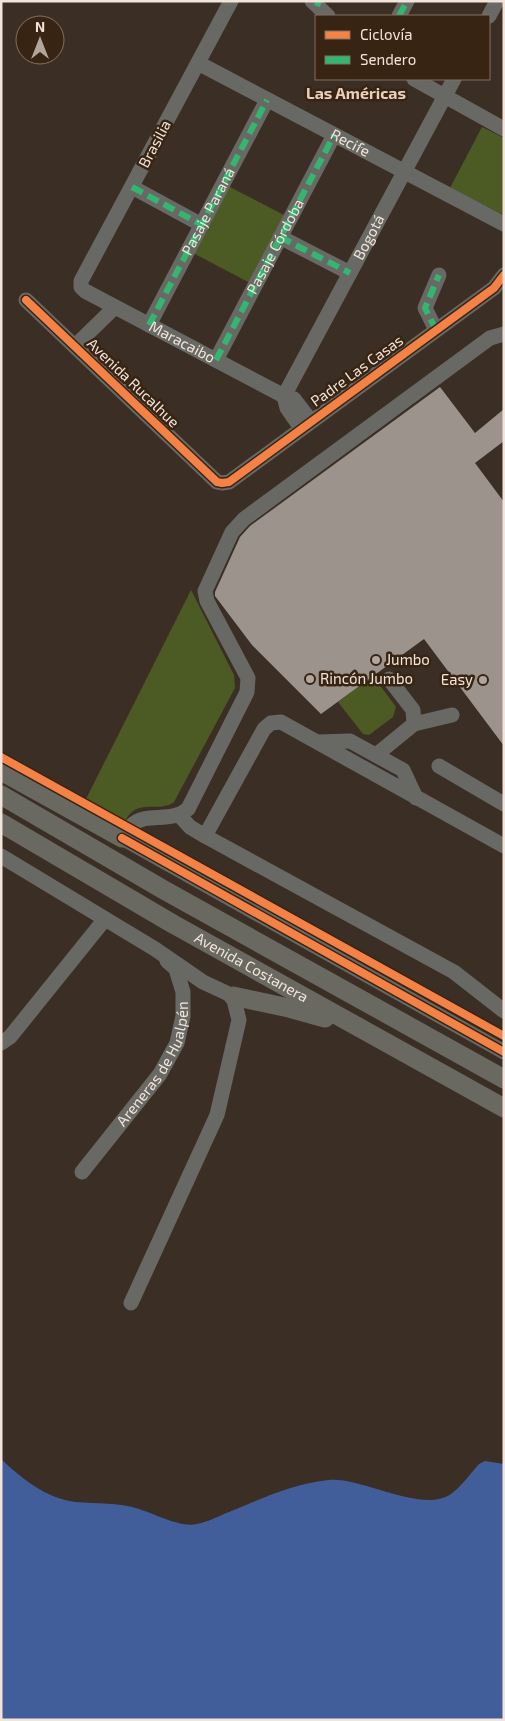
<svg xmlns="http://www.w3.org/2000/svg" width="505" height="1721" font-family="'Exo 2',sans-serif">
	<rect width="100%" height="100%" fill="#3b2f25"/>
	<g fill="#4c5a23">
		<polygon points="482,127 504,138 504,215 450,188"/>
		<polygon points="228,186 286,216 250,283 193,253"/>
		<path d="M191 590 234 675 235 688 174 802C161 812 142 801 131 813 127 816 125 822 121 826L83 805Z"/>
		<polygon points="373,676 396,707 393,717 369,735 363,734 338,702"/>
	</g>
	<path fill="#425e9a" d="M1 1459C22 1479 46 1498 75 1502 96 1504 118 1502 139 1509 155 1514 181 1528 197 1524 208 1522 219 1516 229 1512 261 1499 294 1483 329 1480 362 1477 422 1514 451 1494 461 1487 470 1474 479 1464L485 1461 504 1464V1720H1Z"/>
	<polygon fill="#9c938d" points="440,387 475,433 504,409 504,441 475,463 504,502 504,746 424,639 321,714 252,645 215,596 215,592 240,537 250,526"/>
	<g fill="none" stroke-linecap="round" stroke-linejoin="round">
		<g stroke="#686965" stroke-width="15">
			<path id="s1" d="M231 1 81 281V287L85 291 284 396 294 399 311 421"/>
			<polyline points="312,1 328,16"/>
			<polyline points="399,16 407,1"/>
			<polyline points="489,16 497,1"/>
			<path id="s2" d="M198 63 504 224"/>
			<polyline points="414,79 504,129"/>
			<polyline points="132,187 202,225"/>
			<polyline points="280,237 350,273"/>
			<polyline points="26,300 217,482 222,483 229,482 494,288 504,275"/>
			<path id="s3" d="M149 325 267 100"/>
			<polyline points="436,330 425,308 439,275"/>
			<path d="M504 334 490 338 244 519 232 532 205 591 207 601 248 678 247 692 188 809C170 824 147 811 132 825 128 829 125 834 122 838L504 1052"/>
			<polyline points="75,346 115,307"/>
			<polyline points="216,360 334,135"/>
			<path id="s4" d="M284 396 454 79"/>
			<polyline points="284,396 287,408 301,428"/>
			<polyline points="389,679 413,710 414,724"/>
			<polyline points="318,742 350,741 403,770 416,798"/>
			<polyline points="376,755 414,724 452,715"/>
			<polyline points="439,766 504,804"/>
			<polyline points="180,816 190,827 205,836 454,972 504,1011"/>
			<polyline points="205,836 264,729 271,723 281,722 504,846"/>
			<polyline points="1,856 155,949 203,982 233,996 239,1020 217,1115 131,1303"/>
			<polyline points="1,1043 10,1037 105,919"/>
			<path id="s5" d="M82 1172 160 1074 177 1043 183 1016V992L176 969 167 961"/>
		</g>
		<g stroke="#6a6961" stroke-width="19">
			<polyline points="1,771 122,838"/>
			<polyline points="1,795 164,890 504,1079"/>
			<path id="s6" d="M1 823 173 924 504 1108"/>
			<polyline points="233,996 289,1008 325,1018"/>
		</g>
		<g stroke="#33b770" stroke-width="6" stroke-dasharray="12 6" stroke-linecap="butt">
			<polyline points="317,6 319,1"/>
			<polyline points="399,16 407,1"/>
			<polyline points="132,187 202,225"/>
			<polyline points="280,237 350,273"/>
			<polyline points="149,325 267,100"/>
			<polyline points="436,330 425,308 439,275"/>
			<path id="s7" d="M216 360 334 135"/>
		</g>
		<g stroke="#382413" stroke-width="11">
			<g id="cycleway">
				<polyline points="26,300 217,482 222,483 229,482 494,288 504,275"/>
				<polyline points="1,757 504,1036"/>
				<polyline points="122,838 504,1052"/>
			</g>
		</g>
		<use href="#cycleway" stroke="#f48246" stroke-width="8"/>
	</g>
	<g fill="#b2a59b" stroke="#382413" stroke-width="2">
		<circle cx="376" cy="660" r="5"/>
		<circle cx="310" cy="679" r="5"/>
		<circle cx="483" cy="680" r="5"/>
	</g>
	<g text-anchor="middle" stroke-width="5" stroke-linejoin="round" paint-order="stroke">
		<g font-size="15" fill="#f2e4da" stroke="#382413">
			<text transform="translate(155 144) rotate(-62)" y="5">Brasilia</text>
			<text dy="5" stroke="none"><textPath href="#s2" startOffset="172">Recife</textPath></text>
			<text dy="5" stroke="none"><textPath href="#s3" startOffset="128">Pasaje Paraná</textPath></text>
			<text dy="5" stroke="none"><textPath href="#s4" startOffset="180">Bogotá</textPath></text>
			<text dy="5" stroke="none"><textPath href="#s7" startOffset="128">Pasaje Córdoba</textPath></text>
			<text dy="5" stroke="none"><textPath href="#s1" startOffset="439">Maracaibo</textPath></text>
			<text transform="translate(357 371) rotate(-36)" y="5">Padre Las Casas</text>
			<text transform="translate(133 383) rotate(44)" y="5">Avenida Rucalhue</text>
			<text dy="5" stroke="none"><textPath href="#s6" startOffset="289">Avenida Costanera</textPath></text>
			<text dy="5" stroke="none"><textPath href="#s5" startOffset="132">Areneras de Hualpén</textPath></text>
		</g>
		<g font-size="15" fill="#f2e4da" stroke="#382413" text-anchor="start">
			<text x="386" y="665">Jumbo</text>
			<text x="320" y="684">Rincón Jumbo</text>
			<text x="473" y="685" text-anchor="end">Easy</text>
		</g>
		<g font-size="16" font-weight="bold" fill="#eacfbb" stroke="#382413">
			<text x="356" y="99">Las Américas</text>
		</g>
	</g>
	<rect width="505" height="1721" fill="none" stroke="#f2e4da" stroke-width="5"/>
	<rect x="315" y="15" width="175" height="65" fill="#382413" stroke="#827163"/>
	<rect x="325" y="31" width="25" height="8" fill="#f48246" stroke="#827163"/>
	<text x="360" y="40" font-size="15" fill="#f2e4da">Ciclovía</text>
	<rect x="325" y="56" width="25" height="8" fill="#33b770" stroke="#827163"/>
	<text x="360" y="65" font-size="15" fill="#f2e4da">Sendero</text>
	<g transform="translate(40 40)"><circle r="24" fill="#382413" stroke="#827163"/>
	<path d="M0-4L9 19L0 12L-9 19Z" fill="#b2a59b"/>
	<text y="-8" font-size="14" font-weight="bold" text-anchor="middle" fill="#f2e4da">N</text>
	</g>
</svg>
